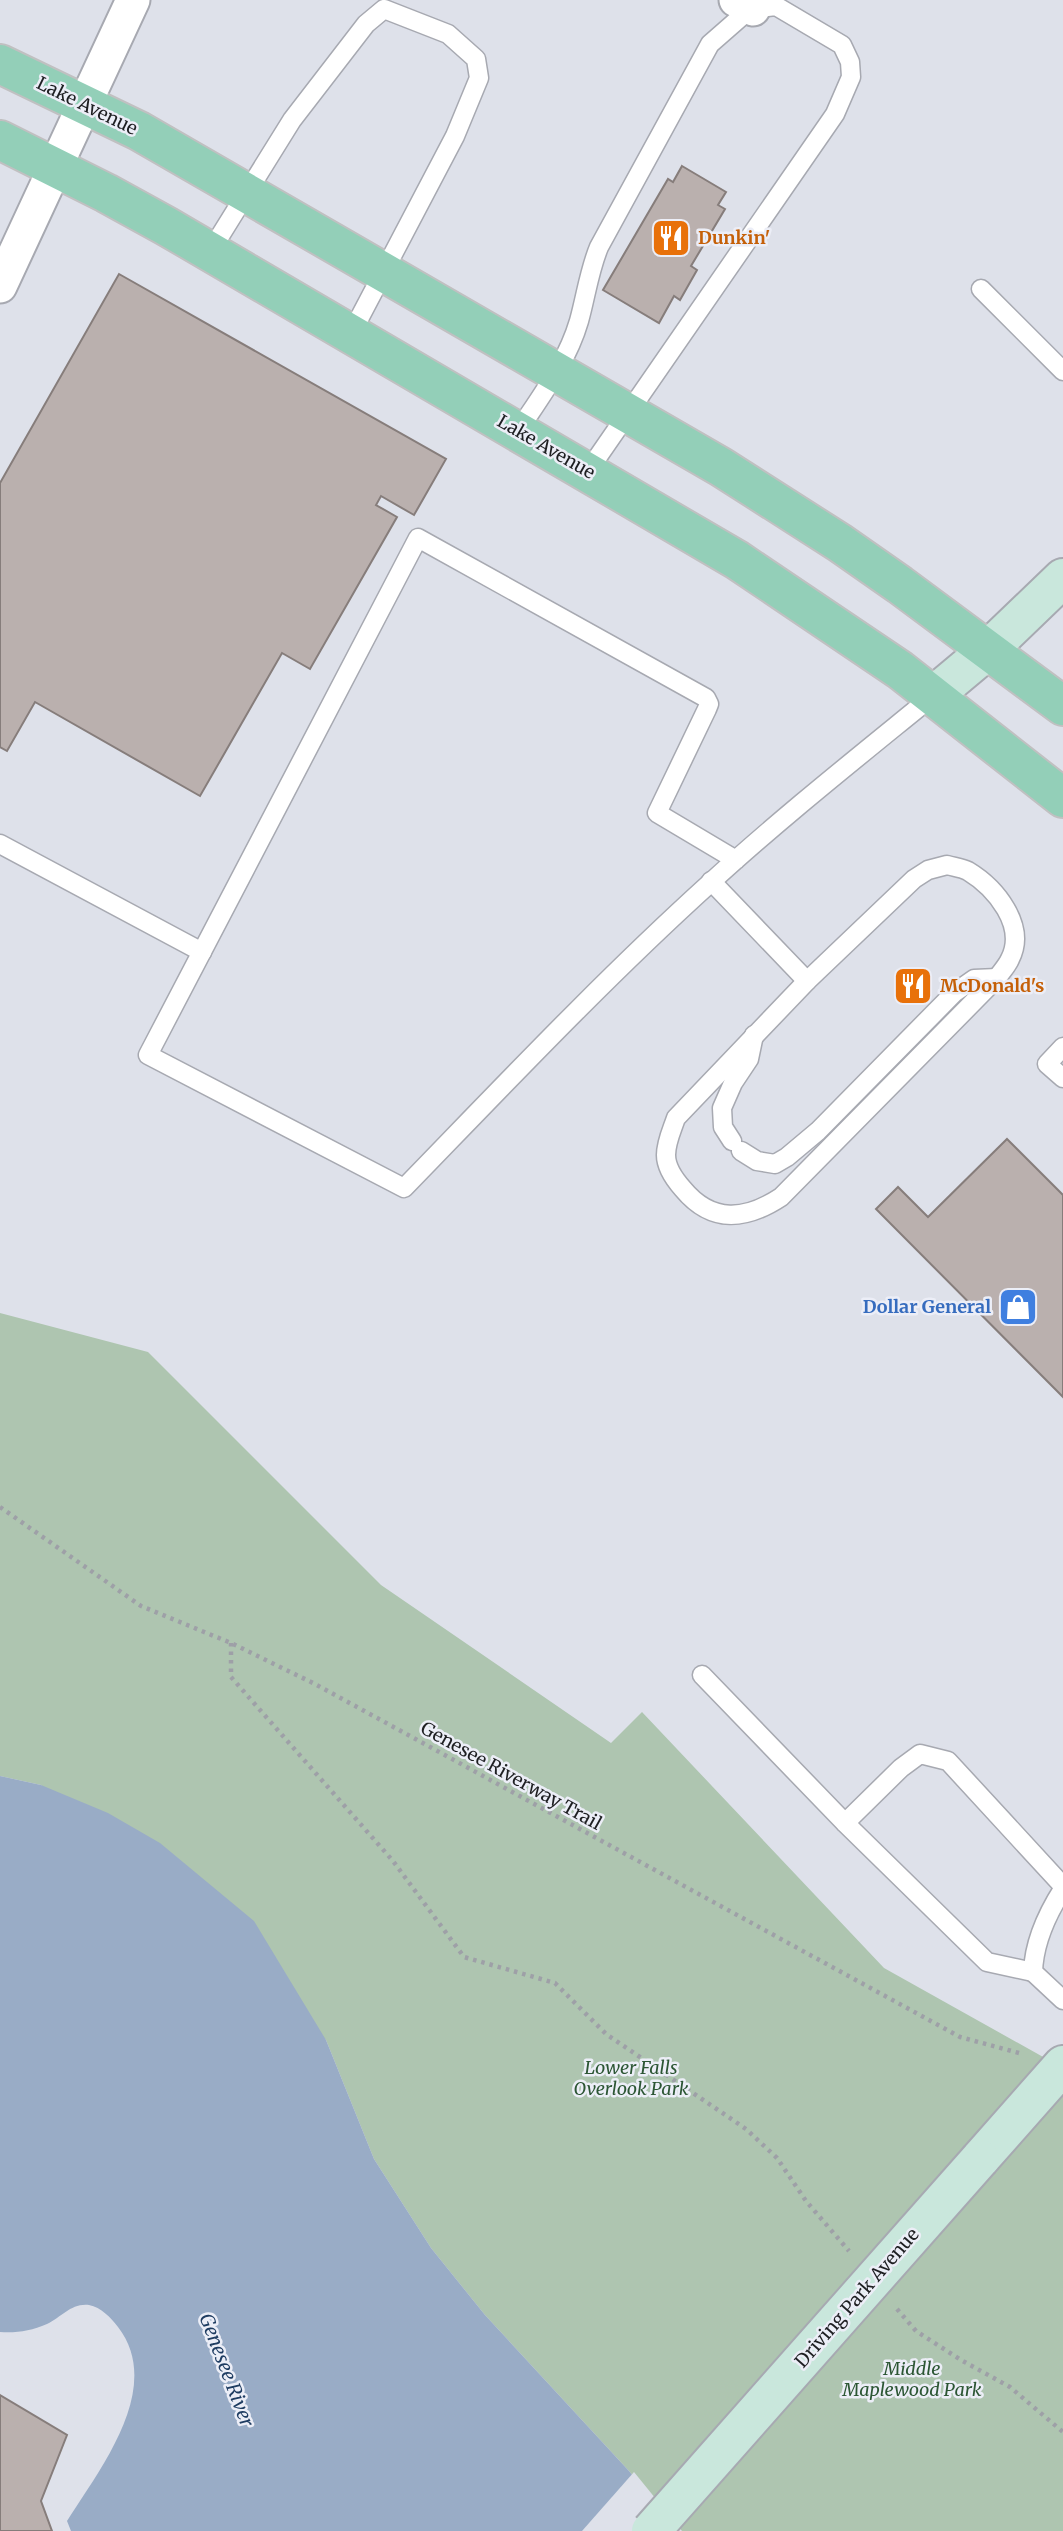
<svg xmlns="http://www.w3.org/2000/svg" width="1063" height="2531" font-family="Merriweather,serif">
	<rect width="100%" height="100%" fill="#dee1ea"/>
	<polygon fill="#aec5b0" points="0,1313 148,1352 381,1585 611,1743 642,1712 884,1968 1061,2067 1063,2065 1063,2531 678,2531 629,2471 485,2315 431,2248 374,2159 326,2040 41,1785 0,1776"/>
	<path fill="#99acc6" d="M0 1776 41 1785 108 1813 160 1843 254 1921 326 2040 374 2159 431 2248 485 2315 629 2471 678 2531H71L67 2521C99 2470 165 2388 118 2327 111 2318 101 2307 89 2305 71 2303 62 2317 47 2324 31 2331 17 2333 0 2332Z"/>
	<polygon fill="#dee1ea" points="634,2472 682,2531 582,2531"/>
	<g fill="#bab0ae" stroke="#867d7b" stroke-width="2">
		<polygon points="682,166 726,192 718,205 725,209 691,266 697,270 680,300 674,296 659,323 603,290 668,179 673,182"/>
		<polygon points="119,274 446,459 414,515 381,496 376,505 397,517 310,669 282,653 200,796 35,702 7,751 0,747 0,483"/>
		<polygon points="1007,1139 1063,1195 1063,1397 876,1209 898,1187 928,1217"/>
		<polygon points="0,2395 67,2435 41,2501 52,2531 0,2531"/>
	</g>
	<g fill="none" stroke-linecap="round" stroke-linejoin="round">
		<g stroke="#a7a9b1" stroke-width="21">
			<g id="lane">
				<polyline points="210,252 292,120 366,24 384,9 448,34 476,59 479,78 455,136 351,334"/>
				<polyline points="981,289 1063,371"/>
				<path d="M518 431C541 396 567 362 579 321 586 296 589 271 599 247L710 44 750 9 776 6 842 45 850 62 851 77 835 114 588 471"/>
				<polyline points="0,844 202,952"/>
				<path d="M736 860 657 813 707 709 709 704 706 698 418 538 148 1055 404 1188C504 1085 603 980 709 884 781 818 858 757 934 695"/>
				<path d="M947 865C954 867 962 868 968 871 996 888 1027 926 1010 959 1007 966 1001 972 997 978L781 1197C746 1220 712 1224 683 1189 675 1180 666 1167 666 1155 666 1142 672 1130 676 1118L807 981 914 879 928 870Z"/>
				<polyline points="711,881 807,981"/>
				<polyline points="1063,1047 1047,1064 1063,1078"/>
				<polyline points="732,1141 723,1127 722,1108 733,1083 749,1059 754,1035"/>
				<polyline points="741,1151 757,1161 775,1164 787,1157 818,1131 954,993 974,979 997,978"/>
				<polyline points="702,1675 845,1823"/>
				<path d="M1063 1889C1047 1914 1034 1942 1033 1972L1063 2000"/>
				<polyline points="1033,1972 987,1962 845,1823 901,1768 920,1754 948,1761 1063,1886"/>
			</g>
		</g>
		<g stroke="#a7a9b1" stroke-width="37">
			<g id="street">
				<polyline points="736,0 753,9"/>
				<polyline points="0,286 133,0"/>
			</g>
		</g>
		<g stroke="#a7a9b1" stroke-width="42">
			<g id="secondary">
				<polyline points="934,695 989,649 1063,578"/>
				<polyline points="980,2159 1063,2065"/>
			</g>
		</g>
		<g stroke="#c0c0c1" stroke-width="42">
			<g id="primary">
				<polyline points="0,64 139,131 721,467 840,543 900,585 1063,706"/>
				<polyline points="0,140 106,193 166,226 737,560 900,670 1063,798"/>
			</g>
		</g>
		<g stroke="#9ea0a7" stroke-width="4.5" stroke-dasharray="3.5 5" stroke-linecap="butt">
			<polyline points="0,1507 141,1606 231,1643 315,1684 960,2037 1019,2053"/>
			<polyline points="231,1643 231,1677 393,1861 464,1957 555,1983 606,2034 746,2129 777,2158 806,2201 849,2251"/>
			<polyline points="897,2309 916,2331 961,2360 1010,2387 1063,2432"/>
		</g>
		<use href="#lane" stroke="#fff" stroke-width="18"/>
		<use href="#street" stroke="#fff" stroke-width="33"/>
		<use href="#secondary" stroke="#c9e7dc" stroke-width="38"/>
		<use href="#primary" stroke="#93cfb8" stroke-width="38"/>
		<g stroke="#a7a9b1" stroke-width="42" stroke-linecap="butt">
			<polyline id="secondary-bridge" points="651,2531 980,2159"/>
		</g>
		<use href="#secondary-bridge" stroke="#c9e7dc" stroke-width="38"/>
	</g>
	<defs>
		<g id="restaurant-square" transform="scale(2.0125)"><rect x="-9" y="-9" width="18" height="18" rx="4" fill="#e8710a" stroke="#eceef7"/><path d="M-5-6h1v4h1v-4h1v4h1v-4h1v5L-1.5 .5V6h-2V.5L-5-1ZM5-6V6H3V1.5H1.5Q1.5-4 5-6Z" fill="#fff"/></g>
		<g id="shop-square" transform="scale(2.0125)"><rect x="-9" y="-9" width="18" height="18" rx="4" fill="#3f7fe0" stroke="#eceef7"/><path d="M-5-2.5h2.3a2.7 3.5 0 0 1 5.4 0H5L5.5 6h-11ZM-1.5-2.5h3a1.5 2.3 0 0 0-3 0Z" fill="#fff"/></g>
	</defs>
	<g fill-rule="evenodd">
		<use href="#restaurant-square" x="671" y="238"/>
		<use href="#restaurant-square" x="913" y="986"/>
		<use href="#shop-square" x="1018" y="1307"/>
	</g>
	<g text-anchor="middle" stroke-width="5" stroke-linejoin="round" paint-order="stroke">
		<g font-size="18" fill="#1e1f22" stroke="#eceef7">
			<text transform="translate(87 106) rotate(26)" y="6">Lake Avenue</text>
			<text transform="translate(546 447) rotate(30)" y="6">Lake Avenue</text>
			<text transform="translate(511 1776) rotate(29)" y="6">Genesee Riverway Trail</text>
			<text transform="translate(857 2298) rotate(-49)" y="6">Driving Park Avenue</text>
		</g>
		<g font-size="18" font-weight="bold" fill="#c56008" stroke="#eceef7" text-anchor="start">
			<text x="698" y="244">Dunkin'</text>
			<text x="940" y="992">McDonald's</text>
		</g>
		<g font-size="18" font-weight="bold" fill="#366cbe" stroke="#eceef7" text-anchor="end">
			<text x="991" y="1313">Dollar General</text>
		</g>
		<g font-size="18" font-style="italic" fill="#2c5634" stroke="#eceef7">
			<text x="631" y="2074">Lower Falls<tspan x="631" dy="21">Overlook Park</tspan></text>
			<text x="912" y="2375">Middle<tspan x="912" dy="21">Maplewood Park</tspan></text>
		</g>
		<g font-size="19" font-style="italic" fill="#1e3c61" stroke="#eceef7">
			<text transform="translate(227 2370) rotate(69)" y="7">Genesee River</text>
		</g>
	</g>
</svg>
